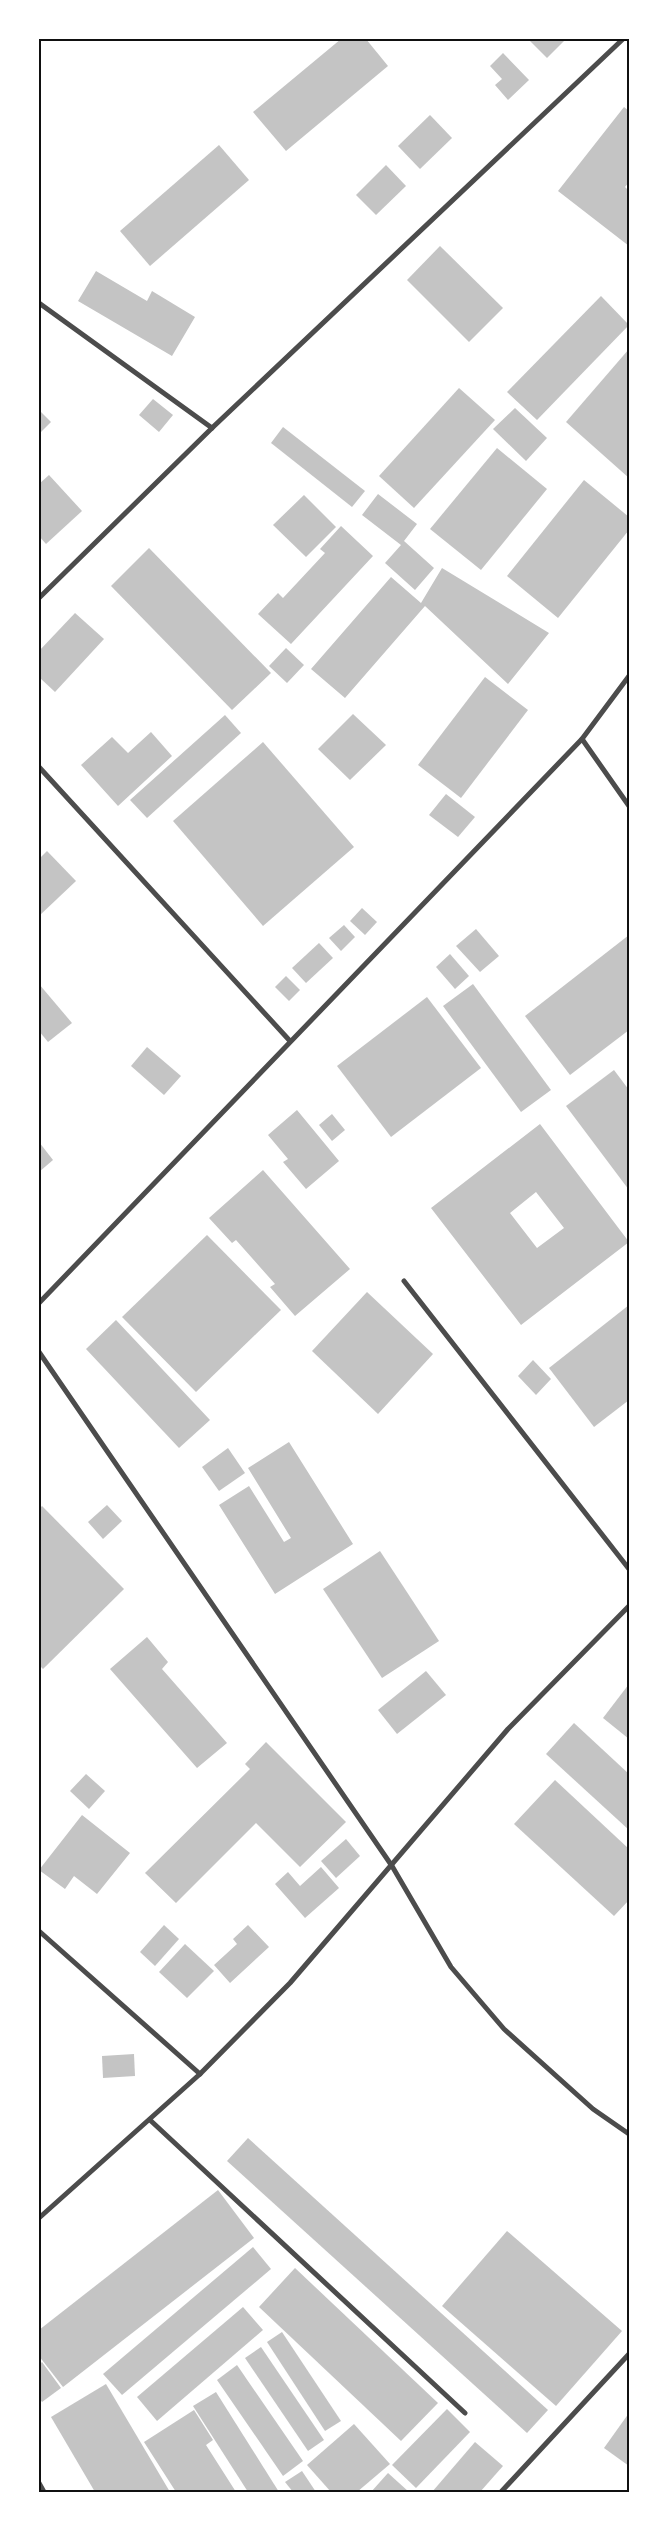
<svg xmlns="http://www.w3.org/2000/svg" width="668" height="2531" font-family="'Asap Condensed',sans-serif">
	<rect width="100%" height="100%" fill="#fff"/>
	<g fill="#c4c4c4" fill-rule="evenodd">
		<polygon points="341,39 366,39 388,66 286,151 253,112"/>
		<polygon points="528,39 566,39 547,58"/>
		<polygon points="503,53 529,80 508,100 495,85 502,79 490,66"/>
		<polygon points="624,107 629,111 629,182 625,187 629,191 629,246 558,191"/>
		<polygon points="430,115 452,138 420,169 398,146"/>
		<polygon points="219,145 249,180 150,266 120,231"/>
		<polygon points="386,165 406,186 376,215 356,195"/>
		<polygon points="440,246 503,308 469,342 407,280"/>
		<polygon points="96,271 147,301 152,291 195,317 172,356 78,301"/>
		<polygon points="601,296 629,325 537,420 507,392"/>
		<polygon points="629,349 629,478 566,422"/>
		<polygon points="459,388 495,420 414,508 379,476"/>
		<polygon points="153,399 173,415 159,432 139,415"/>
		<polygon points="515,408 547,438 526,461 493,429"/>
		<polygon points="39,410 51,422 39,434"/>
		<polygon points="283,427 365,491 352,507 271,443"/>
		<polygon points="497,448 547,489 481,570 430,529"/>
		<polygon points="49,475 82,511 46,544 39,536 39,484"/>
		<polygon points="584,480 629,517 629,530 558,618 507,576"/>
		<polygon points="378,494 417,524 404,541 434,568 415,590 385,563 401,545 362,515"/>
		<polygon points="304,495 336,527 306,557 273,525"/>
		<polygon points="341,526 373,556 291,644 258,614 278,593 283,598 325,553 320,549"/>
		<polygon points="149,548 271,673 232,710 111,586"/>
		<polygon points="442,568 549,633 508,684 425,606 345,698 311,669 391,577 421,603"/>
		<polygon points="75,613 104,639 55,692 39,677 39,651"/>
		<polygon points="286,648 304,665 287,683 269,666"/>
		<polygon points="485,677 528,710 461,798 418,765"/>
		<polygon points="353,714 386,745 350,780 318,749"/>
		<polygon points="225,715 241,733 147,818 130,800"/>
		<polygon points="151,732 172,756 118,806 81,765 112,737 128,753"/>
		<polygon points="263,742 354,847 263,926 173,821"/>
		<polygon points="446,794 475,817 458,837 429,815"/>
		<polygon points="47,851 76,881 39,916 39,859"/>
		<polygon points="362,908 377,922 365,935 350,921"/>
		<polygon points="344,925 355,937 341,951 329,938"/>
		<polygon points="476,929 499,956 480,972 456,946"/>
		<polygon points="629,935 629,1030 570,1075 525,1016"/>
		<polygon points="319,943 333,958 306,983 292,968"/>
		<polygon points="450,954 469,976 455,989 436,967"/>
		<polygon points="286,976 300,990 289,1001 275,987"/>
		<polygon points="39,984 72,1023 48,1042 39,1031"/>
		<polygon points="473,984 551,1090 521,1112 443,1006"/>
		<polygon points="427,997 481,1068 391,1137 337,1066"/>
		<polygon points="147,1047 181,1076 164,1095 131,1066"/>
		<polygon points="614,1070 629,1090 629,1190 566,1106"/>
		<polygon points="297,1110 339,1161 306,1189 283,1162 288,1159 268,1135"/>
		<polygon points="332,1114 345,1130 332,1141 319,1125"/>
		<path d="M540 1124 629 1242 521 1325 431 1208ZM536 1192 564 1228 537 1248 510 1213Z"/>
		<polygon points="39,1142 53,1160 39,1172"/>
		<polygon points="263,1170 350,1269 295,1316 270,1287 275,1284 236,1240 232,1243 209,1218"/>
		<polygon points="207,1235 281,1310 196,1392 122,1317"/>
		<polygon points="367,1292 433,1354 378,1414 312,1351"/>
		<polygon points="629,1305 629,1400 594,1427 549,1368"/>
		<polygon points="116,1320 210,1420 179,1448 86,1349"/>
		<polygon points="533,1360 551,1379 536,1395 518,1376"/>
		<polygon points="289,1442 353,1544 275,1594 219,1505 249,1486 284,1542 291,1538 248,1468"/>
		<polygon points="228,1448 245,1473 219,1491 202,1467"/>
		<polygon points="107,1505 122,1521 103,1539 88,1522"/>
		<polygon points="42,1506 124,1589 43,1669 39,1665 39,1509"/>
		<polygon points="380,1551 439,1641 382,1678 323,1589"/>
		<polygon points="147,1637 168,1662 162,1669 227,1743 197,1768 110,1669"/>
		<polygon points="426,1671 446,1695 397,1734 378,1710"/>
		<polygon points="629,1684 629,1739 603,1718"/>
		<polygon points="574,1723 629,1774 629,1830 546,1754"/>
		<polygon points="266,1742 346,1822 300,1867 256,1823 176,1903 145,1873 250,1769 245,1764"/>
		<polygon points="86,1774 105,1791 89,1809 70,1791"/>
		<polygon points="555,1780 629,1849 629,1900 614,1916 514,1824"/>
		<polygon points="82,1815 130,1853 97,1894 74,1876 65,1889 39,1870"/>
		<polygon points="346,1839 360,1856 336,1878 321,1861"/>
		<polygon points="321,1867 339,1888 305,1918 275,1884 288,1872 300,1886"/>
		<polygon points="164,1925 179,1939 155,1966 140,1952"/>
		<polygon points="248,1925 269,1947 230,1983 214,1965 237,1944 233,1939"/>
		<polygon points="185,1944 214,1971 187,1998 159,1972"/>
		<polygon points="134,2054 135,2076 103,2078 102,2056"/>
		<polygon points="248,2138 548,2410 527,2433 227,2161"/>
		<polygon points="218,2190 254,2238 63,2387 39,2356 39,2330"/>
		<polygon points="507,2231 622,2331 556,2406 442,2306"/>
		<polygon points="253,2247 271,2269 122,2395 103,2374"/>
		<polygon points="295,2268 438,2403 401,2441 259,2307"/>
		<polygon points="243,2307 263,2330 157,2421 137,2397"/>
		<polygon points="282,2332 341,2421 325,2431 267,2342"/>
		<polygon points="261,2347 324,2440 308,2451 245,2358"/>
		<polygon points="42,2362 61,2388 42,2402 39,2398 39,2365"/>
		<polygon points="237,2365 303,2461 283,2476 217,2380"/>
		<polygon points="106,2384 170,2492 95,2492 51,2417"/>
		<polygon points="216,2392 279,2492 248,2492 193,2406"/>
		<polygon points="447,2409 470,2432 416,2488 392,2465"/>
		<polygon points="194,2410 213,2440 206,2445 236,2492 176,2492 144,2442"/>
		<polygon points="629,2413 629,2466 604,2448"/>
		<polygon points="354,2424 390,2464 357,2492 331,2492 307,2465"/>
		<polygon points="475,2442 503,2466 480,2492 432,2492"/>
		<polygon points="302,2471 316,2492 293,2492 285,2482"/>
		<polygon points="388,2473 409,2492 371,2492"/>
	</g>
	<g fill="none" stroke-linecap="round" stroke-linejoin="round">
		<g stroke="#4c4c4c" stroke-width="5">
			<polyline points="39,303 212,428"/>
			<polyline points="39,598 212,428 623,39"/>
			<polyline points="582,739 629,806"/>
			<polyline points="39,767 290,1041"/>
			<polyline points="404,1281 629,1569"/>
			<polyline points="39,1303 582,739 629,676"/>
			<polyline points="39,1352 392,1866 451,1967 504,2029 593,2109 629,2134"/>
			<polyline points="39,1931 200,2074"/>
			<polyline points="150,2120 465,2413"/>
			<polyline points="39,2218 200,2074 290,1983 508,1729 629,1606"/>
			<polyline points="39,2483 44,2492"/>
			<polyline points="501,2492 629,2354"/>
		</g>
	</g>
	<rect width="668" height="2531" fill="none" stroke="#ffffff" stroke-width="80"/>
	<rect x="40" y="40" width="588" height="2451" fill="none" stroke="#111" stroke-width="2"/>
</svg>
